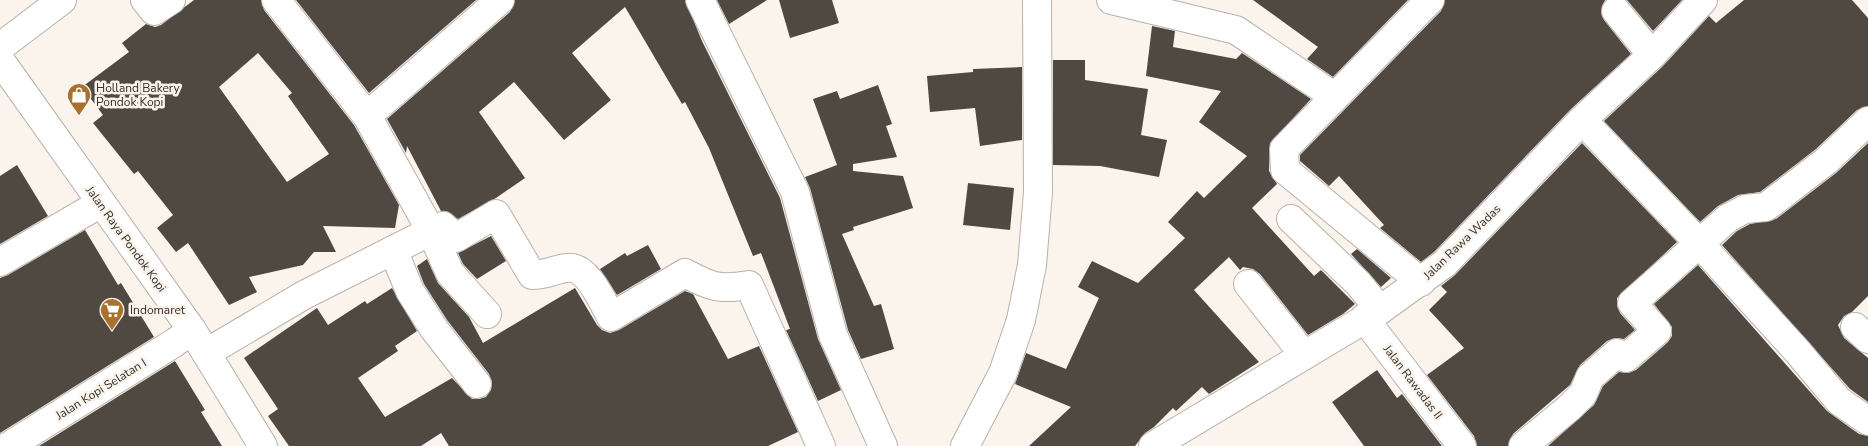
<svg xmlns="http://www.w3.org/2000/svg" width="1868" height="446" font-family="'Nunito Sans',sans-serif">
	<rect width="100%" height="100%" fill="#fbf4ec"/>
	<g fill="#4f4942" fill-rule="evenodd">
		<path d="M194 0H261L264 10 354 125 399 205 395 228 323 226 336 252H314L303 265 249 277 257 292 229 305 188 243 176 252 157 228 173 215 138 171 134 174 93 123 103 115 82 87 129 52 122 43 146 24 155 27 161 25ZM258 53 292 93 288 96 329 154 287 182 219 87Z"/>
		<polygon points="296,0 476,0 369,93"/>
		<polygon points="515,0 685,0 702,41 780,198 818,339 841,390 818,401 786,330 790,329 761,253 753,256 709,148 685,102 682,104 625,7 572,53 611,100 564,140 514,82 479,112 525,178 496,198 458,219 446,211 441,211 407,146 406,153 387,119 510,12"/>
		<polygon points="717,0 767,0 729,24"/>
		<polygon points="779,0 832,0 839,23 790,38"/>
		<polygon points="1253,0 1408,0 1333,77 1307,59 1318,47"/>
		<polygon points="1445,0 1605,0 1601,13 1604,20 1631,54 1571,109 1434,252 1421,262 1380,228 1384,225 1339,176 1329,186 1300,161 1300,155 1441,11"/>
		<polygon points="1627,0 1682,0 1653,31"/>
		<polygon points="1744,0 1852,0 1868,18 1868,106 1857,110 1816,149 1760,192 1738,195 1718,206 1700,222 1604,121 1663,66 1709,16 1716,23"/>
		<polygon points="1152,26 1175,31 1173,47 1236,59 1242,53 1311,99 1270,143 1269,171 1277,184 1252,208 1314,276 1321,270 1355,304 1343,314 1308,335 1260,274 1253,269 1243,267 1240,270 1229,257 1194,290 1259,362 1209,394 1202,387 1176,411 1173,408 1154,427 1145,433 1135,446 1029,446 1071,407 1015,384 1026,353 1066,369 1099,298 1078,287 1092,261 1138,283 1185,238 1168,222 1197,191 1204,198 1247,156 1199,122 1221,91 1146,76"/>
		<polygon points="1053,60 1085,60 1085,80 1148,89 1141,135 1167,140 1159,177 1100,166 1053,165"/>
		<polygon points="1022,67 1022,140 980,146 975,108 930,112 927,76 973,72 973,69"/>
		<polygon points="878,85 892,124 886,126 897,157 853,164 853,171 903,176 913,208 853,227 854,230 842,234 874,306 881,304 894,349 861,359 848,330 810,188 805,177 837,165 813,99 837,91 840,99"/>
		<polygon points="1582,143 1677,242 1617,298 1617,306 1620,313 1635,330 1624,339 1615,338 1607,341 1580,365 1570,385 1513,434 1508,446 1477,446 1474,436 1427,375 1464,348 1429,310 1447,292 1441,286 1455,275"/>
		<polygon points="1868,143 1868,296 1852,312 1844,316 1838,325 1844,338 1868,358 1868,402 1850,389 1722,245 1737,231 1750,224 1776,219 1836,173"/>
		<polygon points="17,165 48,216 0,244 0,176"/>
		<polygon points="968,183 1014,188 1010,230 963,225"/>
		<polygon points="85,230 118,285 121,283 154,337 0,433 0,278 8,275"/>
		<polygon points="491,236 506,261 477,279 463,264 458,253"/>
		<polygon points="648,245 661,269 617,295 600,269 625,253 627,256"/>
		<polygon points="1357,249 1391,278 1381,287 1351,254"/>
		<polygon points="427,259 438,283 469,317 483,343 575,288 597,325 602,330 610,333 619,330 685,291 693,294 728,359 759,346 798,432 768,446 449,446 441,433 421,446 289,446 268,416 278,409 244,358 317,308 328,325 365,301 367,304 392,288 417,331 395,346 398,351 358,378 385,417 452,378 472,399 479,399 486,397 491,390 492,382 489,374 447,320 424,284 417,266"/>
		<polygon points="1698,265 1827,411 1859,434 1868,436 1868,446 1548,446 1594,405 1603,386 1619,372 1628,373 1636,370 1668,342 1672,336 1672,327 1654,304"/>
		<polygon points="175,361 205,410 201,412 222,446 39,446"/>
		<polygon points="1377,370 1397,398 1402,394 1442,446 1364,446 1332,402"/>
	</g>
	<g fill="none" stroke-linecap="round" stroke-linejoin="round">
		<g stroke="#b9b1aa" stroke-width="30">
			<g id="minor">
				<polyline points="145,0 154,11 171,0"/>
				<polyline points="276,0 367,116"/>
				<polyline points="700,0 795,192 833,335 883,446"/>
				<polyline points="1111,0 1236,30 1335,97"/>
				<polyline points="1616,11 1652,55"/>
				<polyline points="0,47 62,0"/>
				<polyline points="0,60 192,330 263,446"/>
				<polyline points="1582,120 1699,243 1798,352 1839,401 1868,421"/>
				<polyline points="1291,219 1358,283 1380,310"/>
				<polyline points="393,250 410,291 434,329 477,384"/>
				<polyline points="0,262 101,203"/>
				<polyline points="1421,282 1285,170 1284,149 1430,0"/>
				<polyline points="1248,284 1304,355"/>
				<polyline points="487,314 450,273 431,231 367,116 500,0"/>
				<polyline points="1364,318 1462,446"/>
				<polyline points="1855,327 1868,339"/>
				<path d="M206 353 304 295 431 231 443 226 456 238 496 214 532 275C544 275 554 270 566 268 587 264 603 302 611 317L685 273C711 287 719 290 749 285L821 446"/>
				<polyline points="9,446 174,343 192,330"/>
				<polyline points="965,446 1003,373 1021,320 1032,265 1038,192 1037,0"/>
				<polyline points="1153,446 1380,310 1444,264 1582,120 1652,55 1703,0"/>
				<polyline points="1523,446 1569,408 1583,394 1590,377 1617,353 1626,358 1657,331 1632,303 1728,218 1745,209 1766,207 1826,161 1868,121"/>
			</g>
		</g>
		<use href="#minor" stroke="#fff" stroke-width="28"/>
	</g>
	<defs>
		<g id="shop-pin" transform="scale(1.25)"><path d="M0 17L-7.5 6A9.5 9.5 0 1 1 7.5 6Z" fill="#a8712d" stroke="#fbf4ec"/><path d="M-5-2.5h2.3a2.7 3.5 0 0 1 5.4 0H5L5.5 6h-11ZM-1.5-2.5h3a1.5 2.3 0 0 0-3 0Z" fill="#fff"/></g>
		<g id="supermarket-pin" transform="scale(1.25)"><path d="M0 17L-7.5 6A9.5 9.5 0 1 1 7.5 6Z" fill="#a8712d" stroke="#fbf4ec"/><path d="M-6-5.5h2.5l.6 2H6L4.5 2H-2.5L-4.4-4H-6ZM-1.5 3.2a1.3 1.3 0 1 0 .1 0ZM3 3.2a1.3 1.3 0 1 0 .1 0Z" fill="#fff"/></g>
	</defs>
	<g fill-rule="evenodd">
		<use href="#shop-pin" x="79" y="95"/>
		<use href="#supermarket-pin" x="112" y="310"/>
	</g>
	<g text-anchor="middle" stroke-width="5" stroke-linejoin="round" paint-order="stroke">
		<g font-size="12" fill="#302d2a" stroke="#fbf4ec" text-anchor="start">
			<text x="96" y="92">Holland Bakery<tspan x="96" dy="14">Pondok Kopi</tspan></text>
			<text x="130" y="314">Indomaret</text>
		</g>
		<g font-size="12" fill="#302d2a" stroke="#fbf4ec">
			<text transform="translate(126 239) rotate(54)" y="4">Jalan Raya Pondok Kopi</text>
			<text transform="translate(1462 242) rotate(-44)" y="4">Jalan Rawa Wadas</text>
			<text transform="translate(1413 382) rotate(53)" y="4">Jalan Rawadas II</text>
			<text transform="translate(101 389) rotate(-32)" y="4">Jalan Kopi Selatan I</text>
		</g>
	</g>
</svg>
